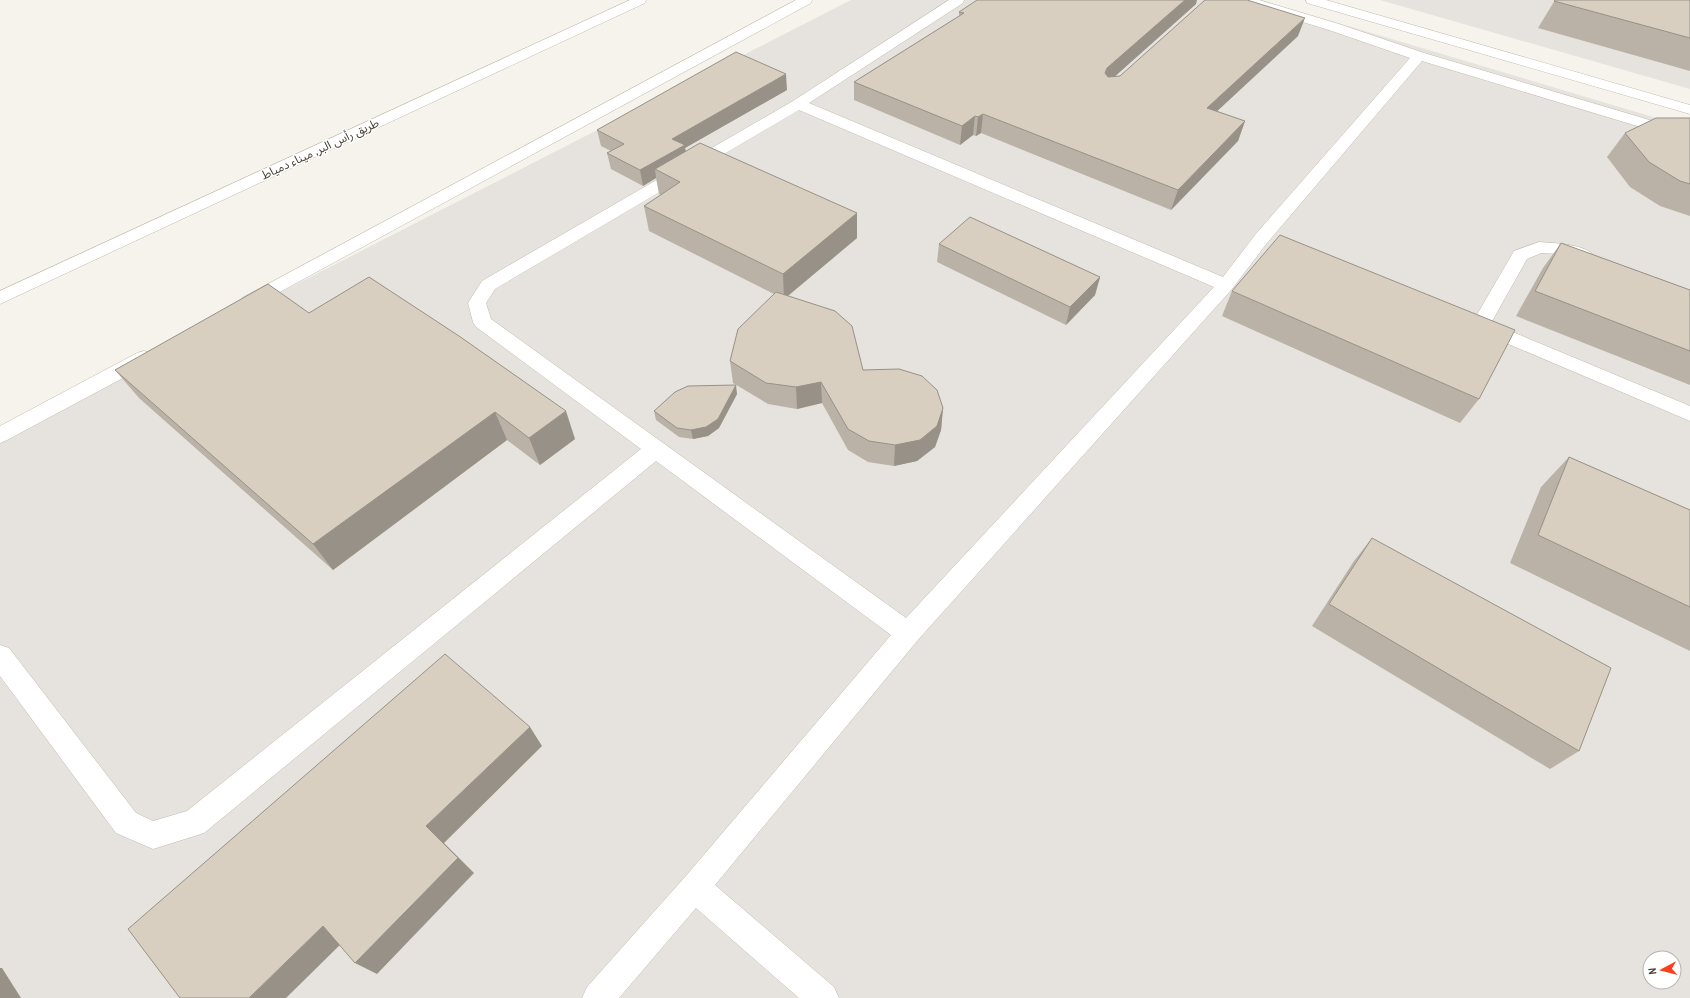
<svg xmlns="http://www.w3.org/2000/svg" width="1690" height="998" font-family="'Archivo Narrow','Noto Sans Arabic',sans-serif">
	<rect width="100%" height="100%" fill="#f6f3ec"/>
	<g fill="#e6e2dd" fill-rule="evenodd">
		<path d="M851 0H1261L1690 128V998H0V436ZM1650 958H1674V982H1650Z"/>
		<polygon points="1380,0 1690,0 1690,89"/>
	</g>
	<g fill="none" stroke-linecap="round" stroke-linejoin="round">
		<g stroke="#c2bbae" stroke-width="1">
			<g id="service">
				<polygon points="796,0 812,0 811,3 254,306 248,308 242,306 239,302 242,298"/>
				<path d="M949 0H964L963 3 809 103 1223 277 1255 235 1410 58 1329 30 1241 3 1240 0H1259L1339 24 1424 53 1690 132V142L1422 61 1267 243 1232 289 917 641 715 885 834 987 839 998H799L696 908 619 998H582L587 987 685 877 891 635 656 461 204 833 153 849 116 833 0 676V645L9 648 136 813 153 821 187 811 641 449 475 326 473 322 468 303 482 281 793 101ZM799 110 1214 287 906 618 491 319 486 303 495 289Z"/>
				<polygon points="1306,0 1326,0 1690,105 1690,114 1307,3"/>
				<path d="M1539 242C1553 243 1586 244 1594 256L1591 260 1585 261 1562 254 1541 253 1527 259 1491 323 1690 406V421L1473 329 1471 325 1514 251Z"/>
				<polygon points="144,351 151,353 154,358 151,363 7,440 0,443 0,426 137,353"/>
			</g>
		</g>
		<g stroke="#c2bbae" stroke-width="1">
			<polygon id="tertiary" points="630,0 646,0 645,3 0,304 0,291"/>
		</g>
		<use href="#service" fill="#fff" fill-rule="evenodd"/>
		<use href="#tertiary" fill="#fff" fill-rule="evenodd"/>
	</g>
	<g fill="#bab2a6">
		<polygon points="1555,0 1690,0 1690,71 1538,28"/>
		<polygon points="1196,4 1115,76 1120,76 1298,36 1217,111 1245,121 1238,141 1171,210 981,133 976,136 973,135 960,145 854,100 854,82 959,16 959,12"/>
		<polygon points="787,90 685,148 686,151 857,213 857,238 788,296 863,370 943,408 941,430 935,447 917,461 894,466 868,462 848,450 822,403 797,409 768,404 733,383 730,361 774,294 649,231 644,206 661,195 659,194 656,178 643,186 611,169 607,153 611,151 601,146 597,130"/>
		<polygon points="1690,118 1690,216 1660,206 1630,187 1607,157 1625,133"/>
		<polygon points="1561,243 1690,290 1690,385 1516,316 1543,268"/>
		<polygon points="939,244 1100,277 1095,295 1066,325 937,262"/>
		<polygon points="1232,291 1479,399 1460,423 1222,316"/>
		<polygon points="309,313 575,439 540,465 507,440 333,570 139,398 115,370"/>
		<polygon points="737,394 719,428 708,436 693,439 679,437 656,420 654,411"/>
		<polygon points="1569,457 1690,510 1690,651 1510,563 1541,487"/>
		<polygon points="1372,538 1579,751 1550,769 1312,626 1354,561"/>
	</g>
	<g fill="#979187">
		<polygon points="1185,0 1197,0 1196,4 1103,87 1105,73 1107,68"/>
		<polygon points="1305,18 1298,36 1200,127 1207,108"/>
		<polygon points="786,74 787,90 685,148 687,161 655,169 656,178 643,186 640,170 672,139"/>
		<polygon points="983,114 981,133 976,136 978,117"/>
		<polygon points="975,116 973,135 960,145 962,126"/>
		<polygon points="1245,121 1238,141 1171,210 1178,190"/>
		<polygon points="857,213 857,238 784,299 783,274"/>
		<polygon points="1100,277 1095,295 1066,325 1070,307"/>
		<polygon points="821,382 822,403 797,409 796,387"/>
		<polygon points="736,385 737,394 719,428 708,436 693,439 691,430"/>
		<polygon points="943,408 941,430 935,447 917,461 894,466 895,445"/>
		<polygon points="566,411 575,439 540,465 529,438"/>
		<polygon points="495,412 507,440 333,570 313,544"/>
		<polygon points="530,727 542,746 444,843 474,873 377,974 355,963 426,826"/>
		<polygon points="323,926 346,939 286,998 249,998"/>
		<polygon points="0,968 2,968 21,998 0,998"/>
	</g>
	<g fill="#d8cfc1" stroke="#979187">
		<polygon points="977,0 1185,0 1107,68 1105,73 1108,77 1120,76 1205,0 1247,0 1305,18 1207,108 1245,121 1178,190 983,114 978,117 975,116 962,126 854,82 964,13 959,12"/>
		<polygon points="1555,0 1690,0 1690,38 1554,1"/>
		<polygon points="736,52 786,74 672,139 685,145 640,170 607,153 624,144 597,130"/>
		<polygon points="1656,118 1690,118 1690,184 1680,181 1649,162 1625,133"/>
		<polygon points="700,143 857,213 783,274 644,206 680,182 655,169"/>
		<polygon points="970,217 1100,277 1070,307 939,244"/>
		<polygon points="1280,235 1515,330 1479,399 1232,291"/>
		<polygon points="1561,243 1690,290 1690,351 1535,291"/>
		<polygon points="369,277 459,336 566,411 529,438 495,412 313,544 115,370 268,284 309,313"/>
		<polygon points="776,292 835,311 852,326 863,370 899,369 922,376 937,390 943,408 937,426 920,440 895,445 869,441 848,429 821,382 796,387 766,383 730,361 738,329"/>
		<polygon points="736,385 718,419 706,427 691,430 677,428 654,411 675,392 688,386"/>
		<polygon points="1569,457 1690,510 1690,607 1538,535"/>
		<polygon points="1372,538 1611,668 1579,751 1329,604"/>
		<polygon points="445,654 530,727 426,826 458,858 355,963 323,926 249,998 180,998 128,929"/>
	</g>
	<g text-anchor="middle" stroke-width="3" stroke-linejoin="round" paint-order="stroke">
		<g font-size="12" fill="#4b4439" stroke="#fff">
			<text transform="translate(320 149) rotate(-25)" y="4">طريق رأس البر, ميناء دمياط</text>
		</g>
	</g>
	<g transform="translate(1662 970) rotate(263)"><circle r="19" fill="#ffffff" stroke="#b7b4b0"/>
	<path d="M0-3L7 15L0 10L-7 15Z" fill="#fc3f1d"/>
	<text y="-6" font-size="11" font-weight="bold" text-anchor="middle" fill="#4b4439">N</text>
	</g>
</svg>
